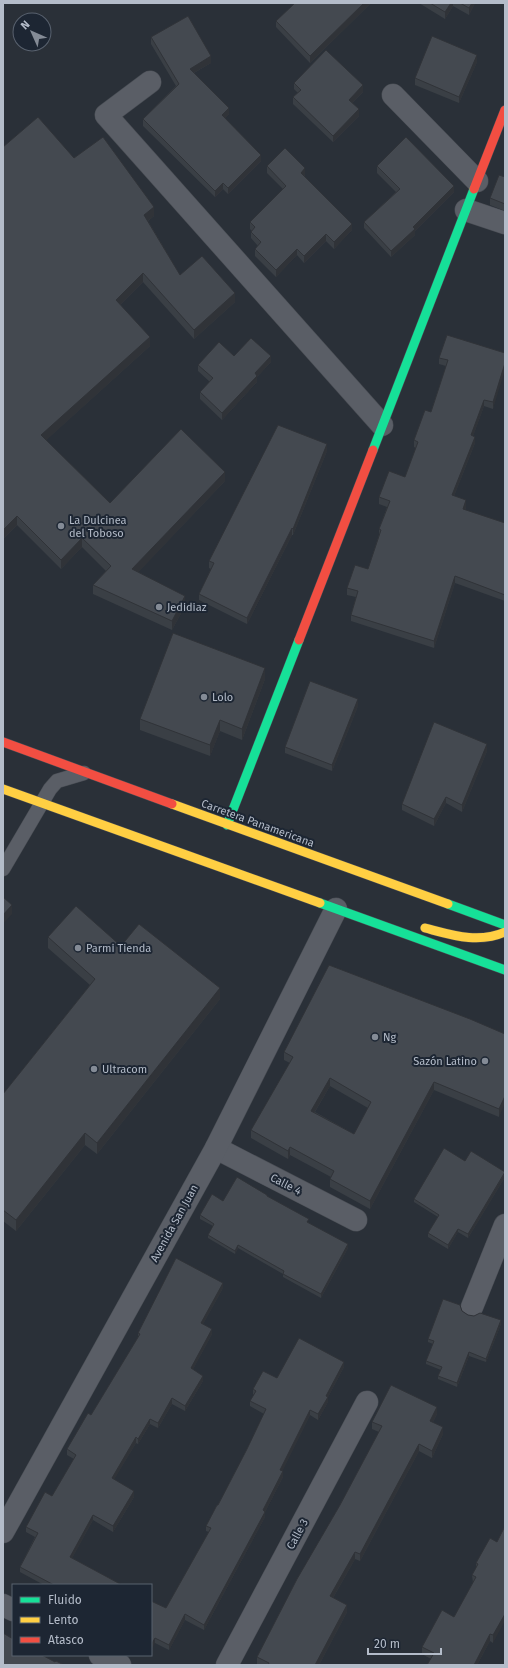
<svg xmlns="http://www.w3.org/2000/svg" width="508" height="1668" font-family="'Fira Sans',sans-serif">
	<rect width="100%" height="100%" fill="#2a3038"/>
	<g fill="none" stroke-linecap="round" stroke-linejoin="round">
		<g stroke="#484c53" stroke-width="15">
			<polyline id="lane" points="3,869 50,789 57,781 84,773"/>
		</g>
		<g stroke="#484c53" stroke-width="23">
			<g id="street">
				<polyline points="150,82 106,115 382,425"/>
				<polyline points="393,95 477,181"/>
				<polyline points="466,210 505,223"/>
				<polyline points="216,1148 356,1220"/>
				<polyline points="472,1307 505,1225"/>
				<polyline points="3,1532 216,1148 336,909"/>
				<polyline points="3,1605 13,1610"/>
				<polyline points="100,1655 120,1665"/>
				<polyline points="227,1665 367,1402"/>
			</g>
		</g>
		<g stroke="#484c53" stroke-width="10">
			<g id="fast">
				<polyline points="373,450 474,189"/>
				<polyline points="227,825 299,640"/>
				<polyline points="320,903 505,970"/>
				<polyline points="448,904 505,925"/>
			</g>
		</g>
		<g stroke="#484c53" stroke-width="10">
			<g id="slow">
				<polyline points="3,789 320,903"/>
				<polyline points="172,804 448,904"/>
				<path d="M425 928C452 935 478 944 505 932"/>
			</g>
		</g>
		<g stroke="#484c53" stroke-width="10">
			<g id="jam">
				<polyline points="474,189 505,110"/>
				<polyline points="299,640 373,450"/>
				<polyline points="3,742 172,804"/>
			</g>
		</g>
		<use href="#lane" stroke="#5a5e66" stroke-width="14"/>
		<use href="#street" stroke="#5a5e66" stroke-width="22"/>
		<use href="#fast" stroke="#16e098" stroke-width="9"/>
		<use href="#slow" stroke="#ffcf43" stroke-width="9"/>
		<use href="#jam" stroke="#f24e42" stroke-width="9"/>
	</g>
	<g fill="#3a3f45" fill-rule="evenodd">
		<polygon points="371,3 310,63 276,27 276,21"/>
		<polygon points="419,3 475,3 469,15 453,6 445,19"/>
		<polygon points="151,37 211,63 194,73 229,114 225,118 261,161 228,194 223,189 215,197 143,126 143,119 176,86 151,44"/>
		<polygon points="477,62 459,103 415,85 415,78"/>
		<polygon points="294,83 363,92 352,103 359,116 333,142 293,104 293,97 298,93 294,89"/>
		<polygon points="74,158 154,216 148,221 180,275 235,302 194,339 143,282 120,305 150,346 46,440 110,503 225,481 138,572 185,606 172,630 93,594 93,585 106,571 82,547 61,569 17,525 3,539"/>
		<polygon points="267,166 305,175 304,176 352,230 334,249 326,241 304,263 297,255 276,277 255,256 255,249 258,246 251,238 251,232 252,231 250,229 250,222 283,189 267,173"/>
		<polygon points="377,166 454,192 415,231 415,235 391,257 364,228 364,222 396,192 377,173"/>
		<polygon points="505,177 505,211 490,205 490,198"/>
		<polygon points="505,353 493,409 484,406 473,436 475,443 454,496 466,507 465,510 505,523 505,601 455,583 434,648 351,621 351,615 356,597 347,595 347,588 368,569 379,535 379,529 387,507 379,504 379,497 405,477 416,448 414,447 414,440 431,412 446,366 439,364 439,358"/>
		<polygon points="234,356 271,362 257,377 257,382 222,420 200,399 200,392 210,382 198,371 198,365"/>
		<polygon points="327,451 293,535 292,535 247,624 199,600 199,594 211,569 209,568 209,561"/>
		<polygon points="265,679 242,740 220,731 210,756 140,730 140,719"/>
		<polygon points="358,706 332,771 285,753 285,747"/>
		<polygon points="487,751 462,812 446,803 434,826 402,810 402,804"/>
		<polygon points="48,937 121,946 220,999 97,1154 85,1145 16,1231 3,1221 3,1094 90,985 48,948"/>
		<path d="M505 1034 499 1117 434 1090 370 1209 330 1187V1179L331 1177 290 1155 288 1159 251 1138V1130L290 1063 284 1060V1052ZM330 1086 368 1108 354 1134 315 1112Z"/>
		<polygon points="465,1161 505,1172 505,1177 468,1238 458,1232 448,1249 428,1237 428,1233 438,1217 414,1202 414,1199"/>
		<polygon points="267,1196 348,1248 321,1298 283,1277 283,1274 238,1248 235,1254 208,1238 208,1235 213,1226 200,1219 200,1215 223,1201"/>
		<polygon points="223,1288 203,1324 212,1334 193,1369 203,1381 185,1411 172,1404 158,1428 150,1424 138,1444 136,1443 114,1479 134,1497 113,1532 93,1520 72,1558 122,1585 44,1585 20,1572 20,1567 35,1537 26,1532 26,1527 52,1496 74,1459 67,1455 67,1449 91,1415 138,1338 138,1333"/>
		<polygon points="462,1311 468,1315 501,1324 486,1362 469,1356 457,1387 438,1379 438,1376 441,1370 426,1364 426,1361 433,1344 428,1342 428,1339"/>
		<polygon points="344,1367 328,1397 328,1402 318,1420 310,1415 282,1471 283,1477 265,1512 265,1517 204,1630 185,1620 169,1650 155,1643 151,1601 166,1608 209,1532 206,1531 206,1526 218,1505 247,1449 264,1414 250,1406 250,1401 254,1395 253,1394 253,1389 277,1378"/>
		<polygon points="437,1414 433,1422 443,1434 432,1458 419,1451 360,1561 355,1559 333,1598 347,1612 319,1665 258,1665 257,1664 257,1657 340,1505 379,1432 372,1429 372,1422"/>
		<polygon points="497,1542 493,1643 490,1641 477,1665 427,1665 431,1659 422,1654 422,1647 454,1617 473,1583 472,1575 476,1569 476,1563"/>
	</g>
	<g fill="#303338">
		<polygon points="364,3 371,3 310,63 310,56"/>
		<polygon points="451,3 453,3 453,6 445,19 445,12"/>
		<polygon points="472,3 475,3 469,15 469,8"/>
		<polygon points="477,55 477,62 459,103 459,97"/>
		<polygon points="211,56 211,63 190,75 190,69"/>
		<polygon points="363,85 363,92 349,106 349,100"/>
		<polygon points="229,108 229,114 222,122 222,115"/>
		<polygon points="359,109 359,116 333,142 333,136"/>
		<polygon points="261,155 261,161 228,194 228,188"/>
		<polygon points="305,168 305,175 301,179 301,173"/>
		<polygon points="223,183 223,189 215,197 215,191"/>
		<polygon points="454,186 454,192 415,231 415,235 391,257 391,251 413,227"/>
		<polygon points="154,207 154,216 144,224 144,215"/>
		<polygon points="352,224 352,230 334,249 334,242"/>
		<polygon points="326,234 326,241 304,263 304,256"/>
		<polygon points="297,249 297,255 276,277 276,270"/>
		<polygon points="143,273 143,282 116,309 116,300"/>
		<polygon points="235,293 235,302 194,339 194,330"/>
		<polygon points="150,337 150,346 41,445 41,435"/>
		<polygon points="271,356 271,362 257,377 257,382 222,420 222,413 255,373"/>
		<polygon points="505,363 505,370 493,409 493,402"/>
		<polygon points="484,400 484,406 471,442 471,435"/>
		<polygon points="475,437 475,443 452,501 452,495"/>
		<polygon points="327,444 327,451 293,535 293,529"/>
		<polygon points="225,472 225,481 132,579 132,569"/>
		<polygon points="466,500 466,507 463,516 463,509"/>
		<polygon points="17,516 17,525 3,539 3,530"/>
		<polygon points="292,528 292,535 247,624 247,618"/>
		<polygon points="82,538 82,547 61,569 61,560"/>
		<polygon points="455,576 455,583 434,648 434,641"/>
		<polygon points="185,596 185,606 172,630 172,621"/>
		<polygon points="265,668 265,679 242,740 242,729"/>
		<polygon points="358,699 358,706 332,771 332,765"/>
		<polygon points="220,720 220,731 210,756 210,745"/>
		<polygon points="487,744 487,751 462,812 462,805"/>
		<polygon points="446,797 446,803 434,826 434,819"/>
		<polygon points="12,905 12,914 3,924 3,915"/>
		<polygon points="220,988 220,999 97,1154 97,1143"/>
		<polygon points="330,1078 330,1086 311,1118 311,1111"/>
		<polygon points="434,1082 434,1090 370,1209 370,1201"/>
		<polygon points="505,1096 505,1103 499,1117 499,1109"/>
		<polygon points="85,1133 85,1145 16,1231 16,1220"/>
		<polygon points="290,1147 290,1155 288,1159 288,1151"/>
		<polygon points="505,1173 505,1177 468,1238 468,1234"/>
		<polygon points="458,1229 458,1232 448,1249 448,1245"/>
		<polygon points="348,1244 348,1248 321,1298 321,1294"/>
		<polygon points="238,1245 238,1248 235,1254 235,1251"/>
		<polygon points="223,1283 223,1288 201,1328 201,1323"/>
		<polygon points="501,1320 501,1324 486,1362 486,1359"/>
		<polygon points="212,1329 212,1334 191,1373 191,1368"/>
		<polygon points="469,1352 469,1356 457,1387 457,1383"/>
		<polygon points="344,1362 344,1367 326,1401 326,1396"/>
		<polygon points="203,1376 203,1381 185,1411 185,1406"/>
		<polygon points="328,1397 328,1402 318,1420 318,1414"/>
		<polygon points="172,1398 172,1404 158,1428 158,1423"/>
		<polygon points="437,1407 437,1414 430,1428 430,1421"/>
		<polygon points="310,1410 310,1415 280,1476 280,1470"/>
		<polygon points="150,1419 150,1424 138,1444 138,1439"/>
		<polygon points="443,1427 443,1434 432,1458 432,1451"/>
		<polygon points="136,1437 136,1443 112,1483 112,1478"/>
		<polygon points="419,1444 419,1451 360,1561 360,1554"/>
		<polygon points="283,1471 283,1477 263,1516 263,1510"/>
		<polygon points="134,1491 134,1497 113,1532 113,1526"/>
		<polygon points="265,1512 265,1517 204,1630 204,1625"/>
		<polygon points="93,1515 93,1520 70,1562 70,1557"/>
		<polygon points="355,1552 355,1559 330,1603 330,1596"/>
		<polygon points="347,1605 347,1612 319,1665 315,1665"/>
		<polygon points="185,1614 185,1620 169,1650 169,1645"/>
		<polygon points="505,1614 505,1621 493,1643 493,1635"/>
		<polygon points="490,1634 490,1641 477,1665 474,1665"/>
		<polygon points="155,1638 155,1643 151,1650 151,1645"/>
	</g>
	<g fill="#444950" stroke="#303338" fill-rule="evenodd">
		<polygon points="295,3 364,3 310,56 276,21"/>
		<polygon points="430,3 451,3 445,12"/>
		<polygon points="460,3 472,3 469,8"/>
		<polygon points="188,16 211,56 190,69 229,108 222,115 261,155 228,188 223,183 215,191 143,119 179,84 151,37"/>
		<polygon points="432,36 477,55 459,97 415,78"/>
		<polygon points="326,50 363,85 349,100 359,109 333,136 293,97 301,90 294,83"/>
		<polygon points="38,117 74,158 103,137 154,207 144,215 180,275 202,256 235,293 194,330 143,273 116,300 150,337 41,435 110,503 181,429 225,472 132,569 185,596 172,621 93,585 111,566 82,538 61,560 17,516 3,530 3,147"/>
		<polygon points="406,137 454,186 413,227 415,229 391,251 364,222 400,189 377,166"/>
		<polygon points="285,148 305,168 301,173 352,224 334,242 326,234 304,256 297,249 276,270 255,249 261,242 251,232 255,227 250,222 286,186 267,166"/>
		<polygon points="499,175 505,177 505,204 490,198"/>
		<polygon points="447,335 505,353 505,363 493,402 484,400 471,435 475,437 452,495 466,500 463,509 505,523 505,595 455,576 434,641 351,615 358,591 347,588 355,565 368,569 381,530 379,529 390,501 379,497 389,471 405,477 418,442 414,440 425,410 431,412 448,360 439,358"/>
		<polygon points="251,338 271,356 255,373 257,376 222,413 200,392 213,378 198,365 219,342 234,356"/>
		<polygon points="278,425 327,444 293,529 292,528 247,618 199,594 214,563 209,561"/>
		<polygon points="173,633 265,668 242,729 220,720 210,745 140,719"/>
		<polygon points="310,681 358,699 332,765 285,747"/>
		<polygon points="434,722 487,744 462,805 446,797 434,819 402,804"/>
		<polygon points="3,897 12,905 3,915"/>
		<polygon points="76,906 121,946 139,924 220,988 97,1143 85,1133 16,1220 3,1210 3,1094 95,979 48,937"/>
		<path d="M329 965 470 1019 505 1034V1096L499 1109 434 1082 370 1201 330 1179 334 1171 290 1147 288 1151 251 1130 293 1057 284 1052ZM330 1078 371 1102 354 1134 311 1111Z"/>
		<polygon points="444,1148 465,1161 471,1151 505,1172 468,1234 458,1229 448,1245 428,1233 439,1215 414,1199"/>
		<polygon points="237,1177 267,1195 267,1196 309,1219 307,1222 348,1244 321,1294 283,1274 284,1271 238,1245 235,1251 208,1235 214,1224 200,1215 212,1194 223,1201"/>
		<polygon points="176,1258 223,1283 201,1323 212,1329 191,1368 203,1376 185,1406 172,1398 158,1423 150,1419 138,1439 136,1437 112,1478 134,1491 113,1526 93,1515 70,1557 122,1585 54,1585 20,1567 38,1533 26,1527 45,1492 52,1496 76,1455 67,1449 88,1413 91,1415 140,1334 138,1333"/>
		<polygon points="443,1299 460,1305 462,1311 468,1315 474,1316 480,1313 501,1320 486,1359 469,1352 457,1383 438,1376 442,1367 426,1361 434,1341 428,1339"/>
		<polygon points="299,1338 344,1362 326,1396 328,1397 318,1414 310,1410 280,1470 283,1471 263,1510 265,1512 204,1625 185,1614 169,1645 155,1638 151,1645 151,1601 166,1608 211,1528 206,1526 217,1505 218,1505 247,1449 266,1409 250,1401 256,1391 253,1389 263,1371 277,1378"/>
		<polygon points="391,1385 437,1407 430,1421 443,1427 432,1451 419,1444 360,1554 355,1552 330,1596 347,1605 315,1665 268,1665 269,1663 257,1657 297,1579 340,1505 382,1426 372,1422"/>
		<polygon points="505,1526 505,1614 493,1635 490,1634 474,1665 427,1665 434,1653 422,1647 442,1610 454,1617 476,1577 472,1575 478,1564 476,1563 490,1538 497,1542"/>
		<polygon points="3,1633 13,1639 13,1655 42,1655 55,1662 56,1661 64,1665 3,1665"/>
	</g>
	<g fill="#848b96" stroke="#1d2633" stroke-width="1.5">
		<circle cx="61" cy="526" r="4"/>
		<circle cx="159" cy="607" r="4"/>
		<circle cx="204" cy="697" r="4"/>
		<circle cx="78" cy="948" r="4"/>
		<circle cx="375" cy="1037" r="4"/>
		<circle cx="485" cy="1061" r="4"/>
		<circle cx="94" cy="1069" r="4"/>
	</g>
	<g text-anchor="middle" stroke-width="4" stroke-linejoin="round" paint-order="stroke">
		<g font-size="11" fill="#b4bcc9" stroke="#1d2633" text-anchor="start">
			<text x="69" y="524">La Dulcinea<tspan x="69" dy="13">del Toboso</tspan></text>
			<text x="167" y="611">Jedidiaz</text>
			<text x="212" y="701">Lolo</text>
			<text x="86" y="952">Parmi Tienda</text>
			<text x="383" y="1041">Ng</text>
			<text x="477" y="1065" text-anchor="end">Sazón Latino</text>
			<text x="102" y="1073">Ultracom</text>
		</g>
		<g font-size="11" fill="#b4bcc9" stroke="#1d2633">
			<text transform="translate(258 823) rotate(20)" y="4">Carretera Panamericana</text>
			<text transform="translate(286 1184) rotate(27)" y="4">Calle 4</text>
			<text transform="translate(174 1223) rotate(-61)" y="4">Avenida San Juan</text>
			<text transform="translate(297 1534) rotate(-62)" y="4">Calle 3</text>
		</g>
	</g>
	<rect width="508" height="1668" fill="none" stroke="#b4bcc9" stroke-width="8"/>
	<rect x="12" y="1584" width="140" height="72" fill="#1d2633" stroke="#59626f"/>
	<rect x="20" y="1597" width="20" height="6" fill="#16e098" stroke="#59626f"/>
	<text x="48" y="1604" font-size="12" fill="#b4bcc9">Fluido</text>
	<rect x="20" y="1617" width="20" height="6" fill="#ffcf43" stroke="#59626f"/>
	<text x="48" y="1624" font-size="12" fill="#b4bcc9">Lento</text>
	<rect x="20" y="1637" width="20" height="6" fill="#f24e42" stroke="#59626f"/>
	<text x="48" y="1644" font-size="12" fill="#b4bcc9">Atasco</text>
	<g transform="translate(32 32) rotate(315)"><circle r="19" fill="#1d2633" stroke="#59626f"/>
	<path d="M0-3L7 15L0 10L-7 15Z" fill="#848b96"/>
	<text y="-6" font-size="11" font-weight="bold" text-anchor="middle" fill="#b4bcc9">N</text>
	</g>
	<path d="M368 1648v6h73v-6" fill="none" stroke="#b4bcc9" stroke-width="2"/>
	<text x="374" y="1648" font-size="12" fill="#b4bcc9" stroke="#1d2633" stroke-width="3" paint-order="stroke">20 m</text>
</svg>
